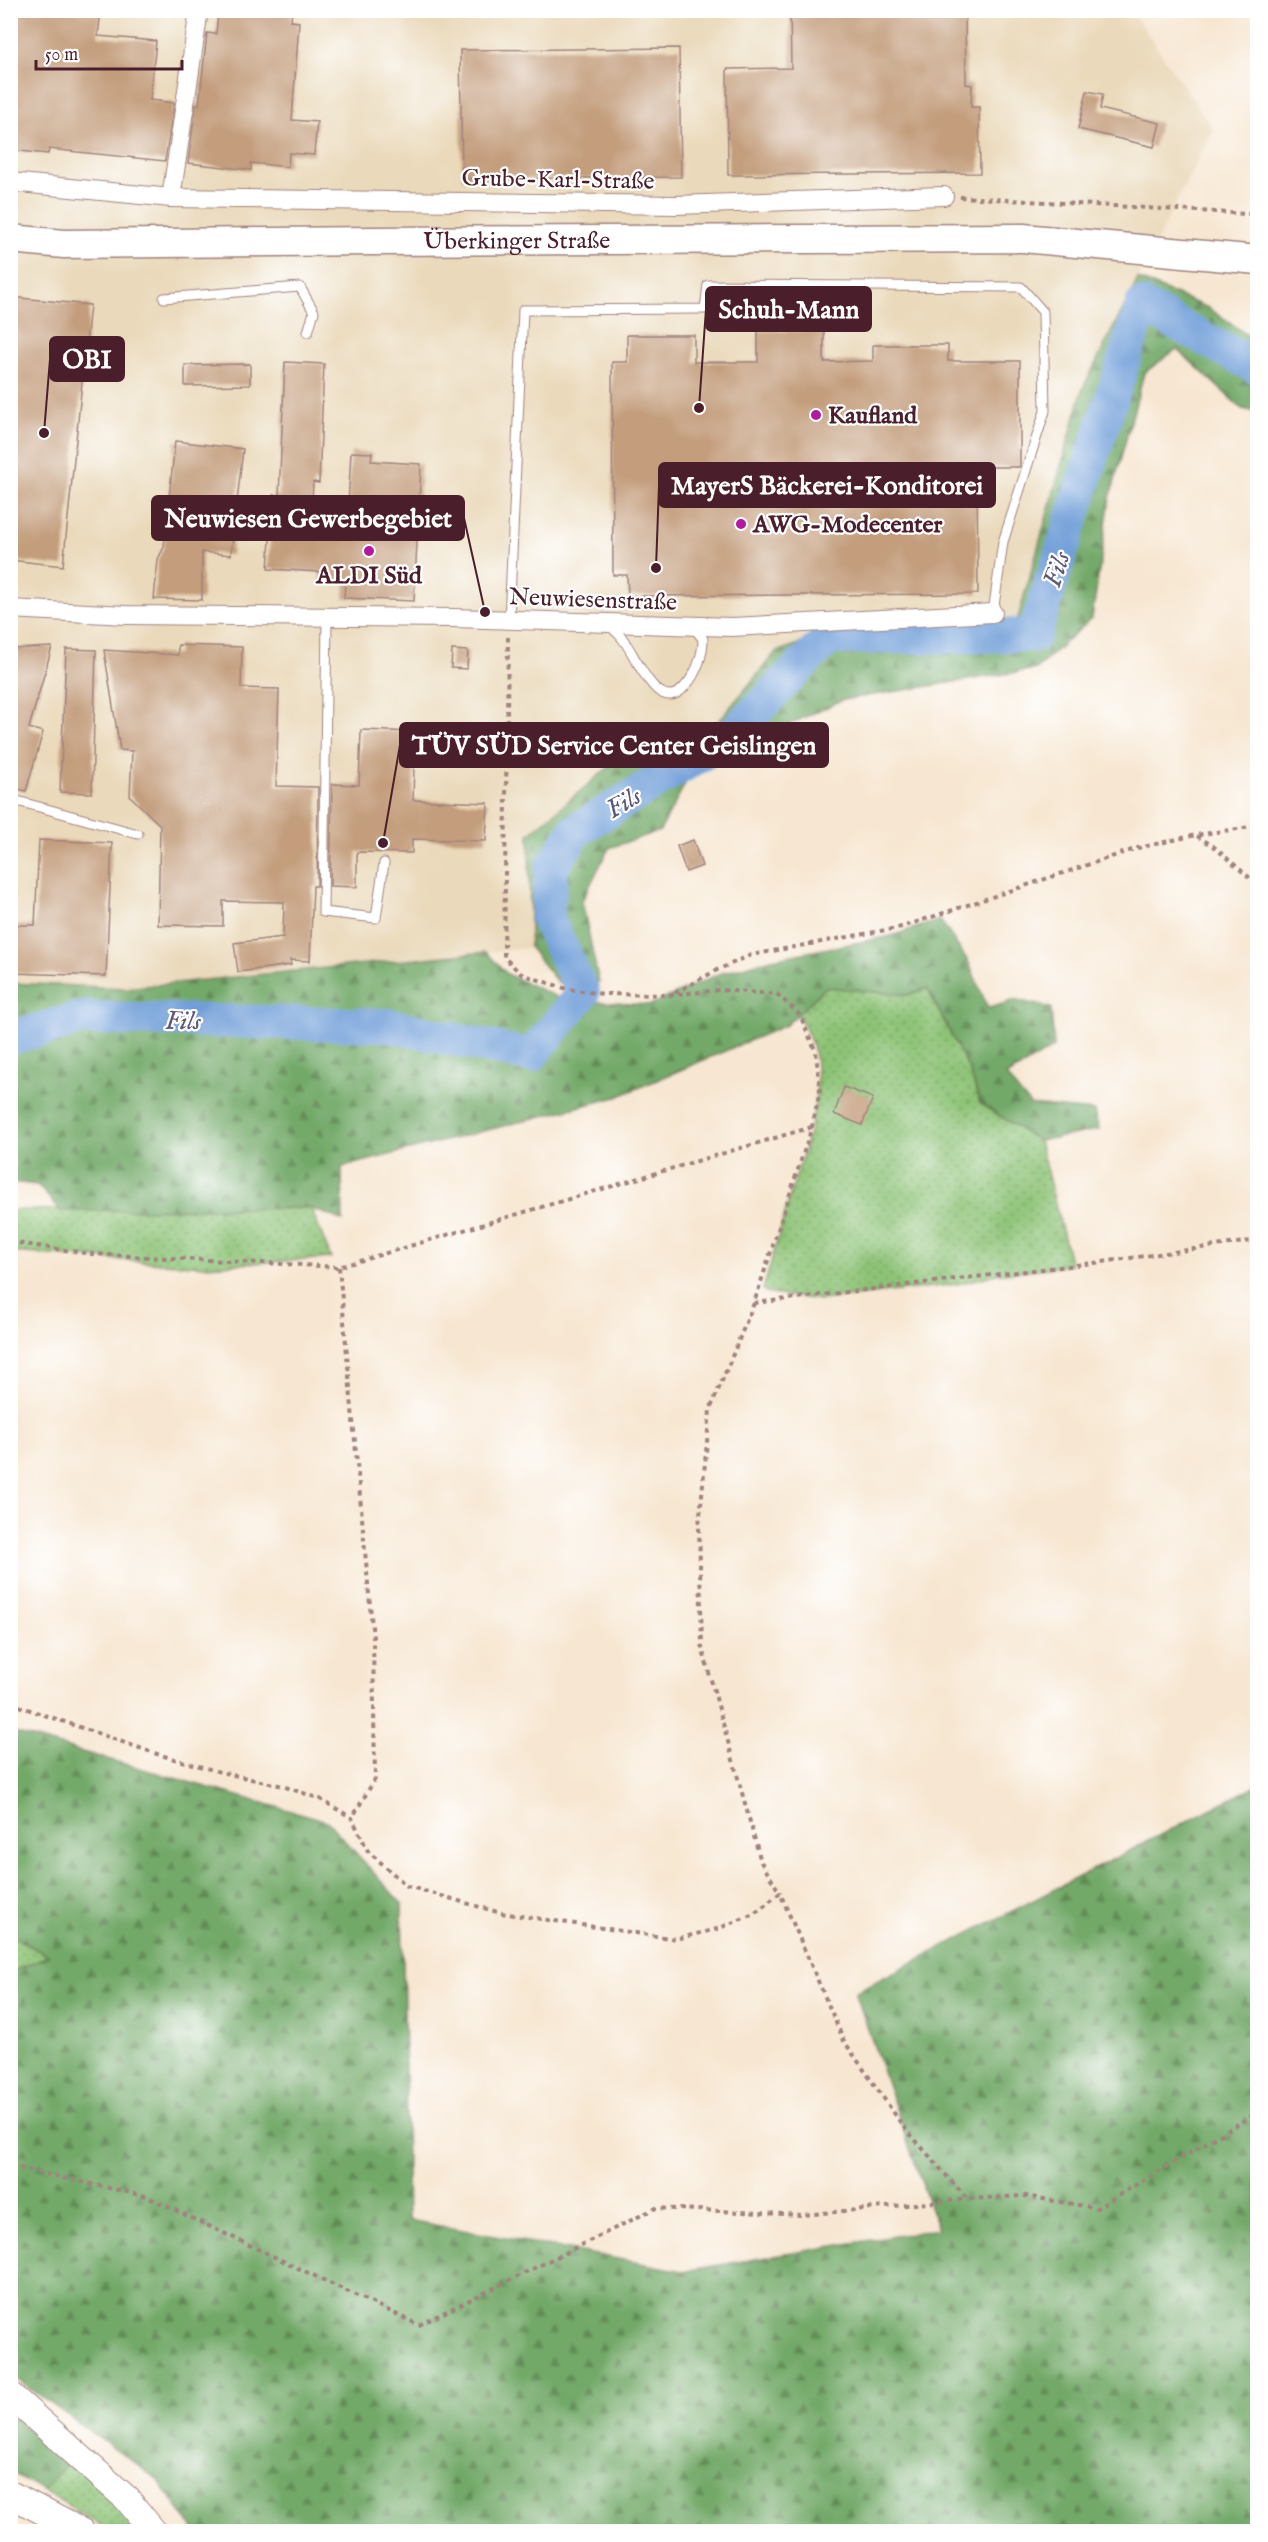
<svg xmlns="http://www.w3.org/2000/svg" width="1268" height="2542" font-family="'IM FELL English',serif">
	<defs>
		<pattern id="grass-dots" width="8" height="8" patternUnits="userSpaceOnUse" patternTransform="scale(1.5)"><rect width="8" height="8" fill="#8dc376"/><path d="M2 2h.1M6 6h.1" fill="none" stroke="#759e61" stroke-width="1.8" stroke-linecap="round"/></pattern>
		<pattern id="forest-firs" width="22" height="20" patternUnits="userSpaceOnUse" patternTransform="scale(1.5)"><rect width="22" height="20" fill="#72a967"/><path d="M5 1l3.5 6h-7zM16 11l3.5 6h-7z" fill="#608955"/></pattern>
	</defs>
	<rect width="100%" height="100%" fill="#fff"/>
	<filter id="ink" filterUnits="userSpaceOnUse"><feTurbulence type="fractalNoise" baseFrequency=".0167" numOctaves="2"/><feDisplacementMap in="SourceGraphic" scale="12" xChannelSelector="R" yChannelSelector="G"/><feConvolveMatrix kernelMatrix="1 2 1 2 8 2 1 2 1" color-interpolation-filters="sRGB"/></filter>
	<filter id="wash" filterUnits="userSpaceOnUse"><feTurbulence type="fractalNoise" baseFrequency=".008" numOctaves="4" result="noise"/><feDisplacementMap in="SourceGraphic" scale="24" xChannelSelector="R" yChannelSelector="G"/><feGaussianBlur stdDeviation="1.35" result="paint"/><feColorMatrix in="noise" values="0 0 0 0 0 0 0 0 0 0 0 0 0 0 0 0 0 1.4 0 .05"/><feComposite in="paint" operator="in"/></filter>
	<g filter="url(#wash)">
		<rect width="100%" height="100%" fill="#f7e7d2"/>
		<polygon fill="#ead9ba" points="11,11 1132,11 1213,129 1083,388 1016,625 979,639 839,630 776,652 718,722 610,766 529,834 530,948 125,988 11,983"/>
		<g fill="url(#grass-dots)" stroke="#6c7150" stroke-width="1.5">
			<path d="M826 987 908 995 927 988 970 1071 980 1103 1039 1141 1071 1265 997 1274 958 1284 821 1300 771 1294 763 1290C772 1257 782 1225 791 1192 808 1137 836 1067 797 1015Z"/>
			<polygon points="311,1208 331,1258 204,1266 11,1252 10,1210"/>
			<polygon points="11,1935 49,1956 11,1972"/>
			<polygon points="71,2459 142,2531 110,2531 43,2490"/>
		</g>
		<g fill="url(#forest-firs)" stroke="#5e6449" stroke-width="1.5">
			<polygon points="1138,279 1208,308 1257,342 1257,412 1242,409 1177,349 1144,373 1110,498 1092,618 1036,669 842,700 693,769 660,831 609,848 582,901 599,983 558,983 530,948 529,834 610,766 718,722 776,652 839,630 979,639 1016,625 1083,388"/>
			<polygon points="940,920 968,961 988,1008 1016,1000 1051,1008 1054,1047 1006,1076 1030,1105 1094,1111 1099,1130 1039,1141 980,1103 970,1071 927,988 908,995 826,987 786,1025 617,1097 342,1167 343,1221 311,1208 60,1211 38,1185 11,1182 11,983 125,988 486,952 507,974 563,1000 651,1005 721,973 772,959 891,936"/>
			<polygon points="11,1732 327,1821 402,1904 408,2220 683,2271 938,2229 855,1992 1257,1785 1257,2531 195,2531 158,2480 11,2375 11,1972 48,1956 11,1935"/>
			<polygon points="10,2417 71,2459 43,2490 11,2472"/>
		</g>
		<g fill="none" stroke-linecap="round" stroke-linejoin="round">
			<polyline stroke="#6f9ed8" stroke-width="34" points="10,1038 82,1018 388,1025 531,1056 583,993 547,918 552,867 575,831 727,739 829,638 1034,635 1142,305 1258,368"/>
		</g>
		<g id="blocks">
			<g fill="#c39d7b">
				<polygon points="10,10 101,10 98,36 156,41 150,100 174,103 165,161 49,149 48,154 10,150"/>
				<polygon points="226,10 292,10 291,21 299,22 292,120 317,122 314,155 289,153 288,167 251,163 251,170 188,163 196,105 199,105 207,33 216,34 218,14 225,15"/>
				<polygon points="790,10 965,10 966,84 972,85 971,107 979,107 980,173 728,175 727,69 791,68"/>
				<polygon points="679,48 681,177 462,179 460,50"/>
				<polygon points="1087,91 1103,94 1100,109 1160,123 1154,147 1078,129"/>
				<polygon points="10,297 90,305 63,566 10,560"/>
				<polygon points="758,331 824,331 824,362 873,361 873,345 948,345 948,361 1020,361 1020,467 977,467 978,594 628,596 627,575 613,575 612,362 627,362 627,335 694,335 694,362 758,362"/>
				<polygon points="285,362 324,364 319,483 313,482 311,521 347,523 351,452 372,453 371,461 421,464 414,601 344,598 345,581 320,580 320,572 268,569 273,495 279,495"/>
				<polygon points="250,364 250,385 185,386 185,365"/>
				<polygon points="175,441 243,449 231,555 202,552 202,600 154,599 158,559 164,547"/>
				<polygon points="178,645 242,647 241,688 279,689 276,786 318,787 317,886 313,886 310,961 290,960 291,965 238,972 234,943 283,937 284,902 223,901 223,926 158,925 160,825 130,796 132,751 120,750 104,650 178,655"/>
				<polygon points="52,647 29,728 43,732 26,791 10,787 10,649"/>
				<polygon points="66,649 96,650 92,793 60,792"/>
				<polygon points="452,650 468,651 467,669 451,668"/>
				<polygon points="361,730 415,732 413,800 488,803 486,841 412,839 412,853 357,852 357,887 330,886 332,784 359,785"/>
				<polygon points="39,840 112,843 106,976 10,973 10,925 35,925"/>
				<polygon points="693,840 702,866 686,872 677,846"/>
				<polygon points="844,1087 873,1098 862,1125 834,1114"/>
			</g>
		</g>
	</g>
	<g filter="url(#ink)">
		<use href="#blocks" fill-opacity="0" stroke="#a0837e" stroke-width="1.5"/>
		<g fill="none" stroke-linecap="round" stroke-linejoin="round">
			<g stroke="#a0837e" stroke-width="11">
				<g id="lane">
					<polyline points="164,298 300,287 314,312 308,332"/>
					<polyline points="327,618 323,912 376,918 384,863"/>
					<polyline points="509,621 523,310 705,309 708,285 1021,287 1043,312 1045,411 1003,542 993,613"/>
					<path d="M609 625C613 629 618 633 622 638 636 654 658 720 686 685 697 673 703 654 703 639L694 628"/>
					<polyline points="10,799 138,834"/>
				</g>
			</g>
			<g stroke="#a0837e" stroke-width="20">
				<g id="street">
					<polyline points="10,182 171,198 676,205 944,196"/>
					<polyline points="171,198 199,10"/>
					<polyline points="10,609 126,615 453,618 732,627 993,613"/>
				</g>
			</g>
			<g stroke="#a0837e" stroke-width="28">
				<g id="secondary">
					<polyline points="10,2395 127,2499 154,2532"/>
					<polyline points="10,2494 82,2532"/>
				</g>
			</g>
			<g stroke="#a0837e" stroke-width="31">
				<g id="primary">
					<path id="s1" d="M10 239 64 244 374 241 1023 238 1258 260"/>
				</g>
			</g>
			<g stroke="#a0837e" stroke-width="4" stroke-dasharray="4.5 4.5" stroke-linecap="butt">
				<polyline points="960,197 1248,214 1258,209"/>
				<polyline points="508,637 504,957 521,974 567,989 603,994 671,995 719,990 777,994 800,1015 816,1052 820,1091 812,1127 754,1303 710,1410 699,1526 702,1647 761,1862 780,1893"/>
				<polyline points="1197,836 1213,846 1258,885"/>
				<polyline points="675,993 717,970 751,955 902,927 1138,848 1196,835 1258,826"/>
				<polyline points="10,1242 92,1254 339,1267 812,1127"/>
				<polyline points="339,1267 373,1638 375,1779 352,1818"/>
				<polyline points="754,1303 1102,1262 1258,1240"/>
				<polyline points="10,1703 157,1754 220,1772 283,1786 320,1799 352,1818 368,1851 407,1886 501,1913 676,1939 717,1929 754,1914 780,1893 844,2041 903,2126 967,2199 1025,2196 1097,2208 1258,2112"/>
				<polyline points="10,2166 145,2196 419,2325 656,2208 803,2215 967,2199"/>
			</g>
			<use href="#lane" stroke="#fff" stroke-width="9"/>
			<use href="#street" stroke="#fff" stroke-width="18"/>
			<use href="#secondary" stroke="#fff" stroke-width="26"/>
			<use href="#primary" stroke="#fff" stroke-width="28"/>
		</g>
	</g>
	<g fill="#b5179e" stroke="#fff" stroke-width="2">
		<circle cx="816" cy="415" r="6"/>
		<circle cx="741" cy="524" r="6"/>
		<circle cx="369" cy="551" r="6"/>
	</g>
	<g text-anchor="middle" stroke-width="4.5" stroke-linejoin="round" paint-order="stroke">
		<g font-size="24" fill="#4a1f2b" stroke="#fff">
			<text transform="translate(558 179) rotate(1)" y="8">Grube-Karl-Straße</text>
			<text dy="8" stroke="none"><textPath href="#s1" startOffset="507">Überkinger Straße</textPath></text>
			<text transform="translate(593 599) rotate(2)" y="8">Neuwiesenstraße</text>
		</g>
		<g font-size="24" font-weight="bold" fill="#4a1f2b" stroke="#fff" text-anchor="start">
			<text x="828" y="423">Kaufland</text>
			<text x="753" y="532">AWG-Modecenter</text>
			<text x="369" y="583" text-anchor="middle">ALDI Süd</text>
		</g>
		<g font-size="26" font-style="italic" fill="#5b5879" stroke="#fff">
			<text transform="translate(1056 569) rotate(-72)" y="9">Fils</text>
			<text transform="translate(623 802) rotate(-31)" y="9">Fils</text>
			<text transform="translate(183 1020) rotate(1)" y="9">Fils</text>
		</g>
	</g>
	<path fill="none" stroke="#4a1f2b" stroke-width="2" d="M699 408L706 309M44 433L50 359M656 568L659 485M485 612L464 518M383 843L400 745"/>
	<g fill="#4a1f2b" stroke="#fff" stroke-width="2">
		<circle cx="699" cy="408" r="6"/>
		<circle cx="44" cy="433" r="6"/>
		<circle cx="656" cy="568" r="6"/>
		<circle cx="485" cy="612" r="6"/>
		<circle cx="383" cy="843" r="6"/>
	</g>
	<g fill="#4a1f2b" stroke="#4a1f2b" stroke-width="2">
		<rect x="706" y="287" width="165" height="44" rx="6"/>
		<rect x="50" y="337" width="74" height="44" rx="6"/>
		<rect x="659" y="463" width="336" height="44" rx="6"/>
		<rect x="152" y="496" width="312" height="44" rx="6"/>
		<rect x="400" y="723" width="428" height="44" rx="6"/>
	</g>
	<g font-size="26" text-anchor="middle" font-weight="bold" fill="#fff">
		<text x="789" y="318">Schuh-Mann</text>
		<text x="87" y="368">OBI</text>
		<text x="827" y="494">MayerS Bäckerei-Konditorei</text>
		<text x="308" y="527">Neuwiesen Gewerbegebiet</text>
		<text x="614" y="754">TÜV SÜD Service Center Geislingen</text>
	</g>
	<rect width="1268" height="2542" fill="none" stroke="#fff" stroke-width="36"/>
	<path d="M36 60v9h146v-9" fill="none" stroke="#4a1f2b" stroke-width="3"/>
	<text x="45" y="60" font-size="18" fill="#4a1f2b" stroke="#ffffff" stroke-width="4.5" paint-order="stroke">50 m</text>
</svg>
